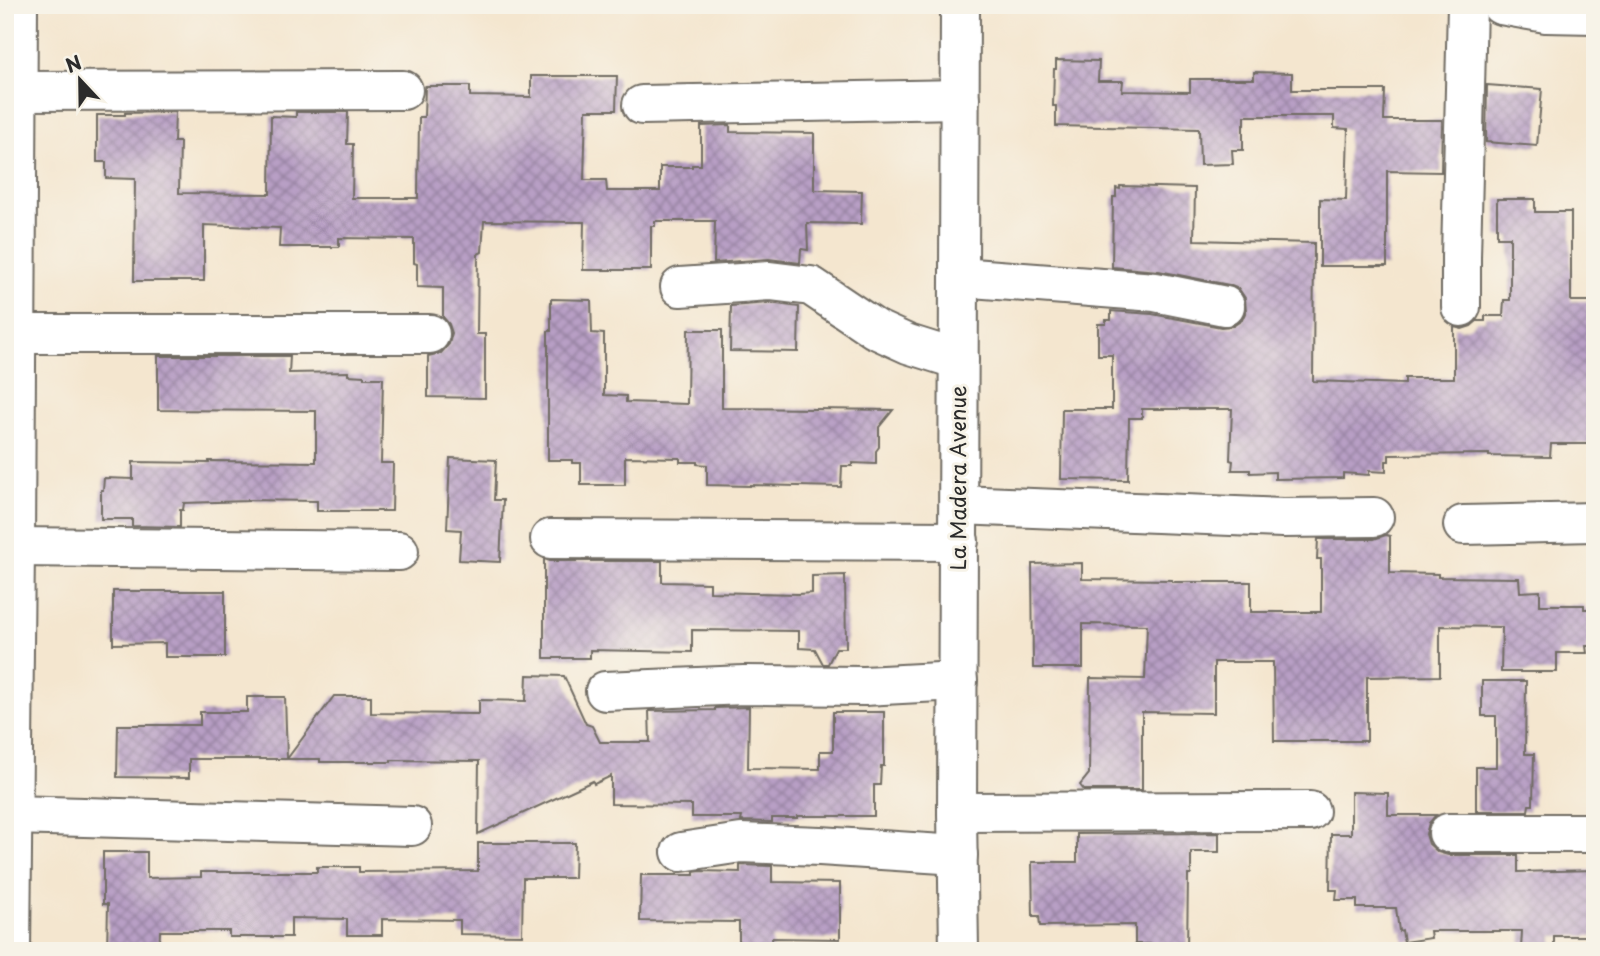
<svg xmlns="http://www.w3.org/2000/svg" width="1600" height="956" font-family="'Playpen Sans',sans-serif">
	<defs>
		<pattern id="building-cross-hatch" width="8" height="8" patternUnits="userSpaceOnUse" patternTransform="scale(1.75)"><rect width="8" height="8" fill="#b89fc5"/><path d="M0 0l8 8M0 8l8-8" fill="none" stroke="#9682a0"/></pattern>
	</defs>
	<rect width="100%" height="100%" fill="#f7f3e8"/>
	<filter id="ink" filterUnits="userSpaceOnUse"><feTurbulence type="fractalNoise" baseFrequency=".0143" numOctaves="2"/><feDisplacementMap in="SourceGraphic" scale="14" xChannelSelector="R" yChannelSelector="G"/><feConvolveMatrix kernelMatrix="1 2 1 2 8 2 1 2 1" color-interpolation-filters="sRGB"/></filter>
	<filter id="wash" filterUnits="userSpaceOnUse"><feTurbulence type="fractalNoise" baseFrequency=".00686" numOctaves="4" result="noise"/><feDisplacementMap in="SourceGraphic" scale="28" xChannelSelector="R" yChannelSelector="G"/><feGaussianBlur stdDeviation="1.57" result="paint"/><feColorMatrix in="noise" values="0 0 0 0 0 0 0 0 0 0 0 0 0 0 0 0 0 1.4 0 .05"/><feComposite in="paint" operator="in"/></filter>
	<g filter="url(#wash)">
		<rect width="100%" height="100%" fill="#f4e6cf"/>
		<g id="blocks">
			<g fill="url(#building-cross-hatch)">
				<polygon points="1056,60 1099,61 1098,81 1123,81 1122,91 1190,92 1190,79 1254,79 1254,72 1292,73 1292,90 1385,90 1384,120 1442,120 1441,172 1387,171 1387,266 1320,266 1320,199 1346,200 1348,129 1334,128 1334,116 1245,116 1245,124 1243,124 1243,150 1232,150 1233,164 1200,165 1199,129 1056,126 1056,106 1053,106 1054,69 1056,69"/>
				<polygon points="531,76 617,76 616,110 586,110 584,180 606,180 607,191 660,191 660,167 692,167 692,165 701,165 701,126 730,125 730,132 814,133 814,190 862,191 861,224 807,223 808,250 801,249 800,263 769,259 714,263 715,221 655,221 655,226 651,226 651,270 583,270 584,222 484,221 482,252 478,254 477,334 485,334 485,398 428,397 428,356 441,353 449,344 452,333 449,324 443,317 443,288 417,287 417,264 414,263 414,239 339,238 339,247 279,247 280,228 204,225 204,281 134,281 135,179 106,178 106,162 97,162 97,115 125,115 125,113 175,112 174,142 180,142 179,193 270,194 271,116 296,117 296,112 348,112 347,144 353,144 352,198 418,198 419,117 424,117 425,86 470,86 470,96 531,97"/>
				<polygon points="1487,85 1542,89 1537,146 1486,142"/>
				<polygon points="1120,186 1195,188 1194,240 1314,243 1313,381 1405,384 1405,378 1454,378 1454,327 1462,329 1471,326 1477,321 1485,321 1485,316 1503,316 1504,300 1510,300 1510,237 1497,237 1497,199 1535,199 1535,212 1571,212 1571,301 1595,301 1595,444 1551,444 1550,457 1489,456 1489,454 1389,455 1389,461 1386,461 1386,472 1369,471 1369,475 1343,473 1343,478 1275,479 1275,472 1250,473 1250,470 1232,470 1233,461 1230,460 1232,409 1142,409 1142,418 1129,418 1128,480 1061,479 1062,409 1112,409 1112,355 1098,355 1098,324 1106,324 1106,320 1111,320 1111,311 1152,314 1221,327 1233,326 1242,320 1246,311 1245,298 1239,289 1229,285 1159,271 1112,267 1113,197 1116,197 1116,188 1120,189"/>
				<polygon points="551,299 591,300 592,333 604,334 604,395 626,396 626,402 687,404 688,330 722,330 722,408 893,410 879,427 879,447 876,451 876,464 852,463 852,466 842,466 841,487 750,485 750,486 707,485 707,465 697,464 697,462 680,462 680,458 625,457 625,485 581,485 581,463 572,463 572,460 548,460 548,331 551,331"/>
				<polygon points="769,303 799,307 798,352 730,351 731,306"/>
				<polygon points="158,356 290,356 289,373 348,372 348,375 364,376 364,378 383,378 381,463 393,463 392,511 317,511 317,501 248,500 248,501 184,503 183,510 180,510 180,527 132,526 132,519 101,519 101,490 103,490 104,478 133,479 133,462 209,463 209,461 316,462 316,411 158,410"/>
				<polygon points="450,458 496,460 494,500 503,500 500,562 459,560 461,530 447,529"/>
				<polygon points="1386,535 1390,536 1390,573 1438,574 1438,577 1519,578 1520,592 1540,591 1540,605 1584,605 1584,609 1595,609 1595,646 1586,646 1587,653 1557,653 1557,672 1501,672 1502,627 1440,626 1440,676 1367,677 1367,741 1274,741 1273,662 1214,662 1214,713 1142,712 1142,790 1084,790 1080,785 1089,774 1090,678 1145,679 1147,625 1083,624 1083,668 1033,668 1032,564 1082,563 1082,579 1172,580 1172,582 1251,582 1251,612 1321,612 1321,559 1317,559 1318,539 1374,539"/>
				<polygon points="544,559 550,561 662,561 662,582 710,583 710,592 798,594 812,593 812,576 845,575 846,648 836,648 828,664 823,664 815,649 799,648 799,631 692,630 692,652 590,650 590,658 544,658"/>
				<polygon points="113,591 225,591 225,657 165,657 165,643 113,644"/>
				<polygon points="527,675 564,676 586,724 592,726 600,742 650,742 649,711 715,710 715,708 749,707 748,768 820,769 820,751 833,751 833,712 884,712 884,766 881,766 880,785 874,785 874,816 797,816 797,818 772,818 772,822 741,821 742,817 692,817 692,805 611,804 611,776 594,784 593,781 478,834 479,761 391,760 391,762 320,762 320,759 287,759 334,696 371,696 371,713 479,714 479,700 526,701"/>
				<polygon points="1482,681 1526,681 1525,754 1534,754 1533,805 1529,805 1528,811 1476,811 1476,767 1496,767 1496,716 1482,716"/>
				<polygon points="247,697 285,697 287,759 189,759 189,778 117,777 118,725 200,725 200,712 247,712"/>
				<polygon points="1351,792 1388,793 1388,815 1436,815 1429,823 1426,834 1429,844 1438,852 1448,855 1518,855 1518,872 1595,870 1595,936 1554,936 1554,949 1521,949 1522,931 1430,931 1431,938 1404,942 1402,930 1399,931 1396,908 1357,908 1357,900 1336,900 1337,890 1330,890 1331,834 1351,834"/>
				<polygon points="1219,833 1219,852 1191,852 1191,875 1188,875 1187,951 1155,951 1155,944 1135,944 1135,925 1040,926 1039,916 1033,916 1032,862 1077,862 1077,834"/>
				<polygon points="478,843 575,843 574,878 523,878 522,935 460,934 460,920 382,919 382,935 347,935 347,919 291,918 291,937 229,937 229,931 160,931 159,951 107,951 108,904 103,904 103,852 147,852 147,878 201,877 201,872 317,872 317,867 359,867 359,872 478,871"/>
				<polygon points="740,865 772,866 772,882 840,883 840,939 772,938 772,951 739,951 739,922 640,921 641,875 694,875 694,872 700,871 740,872"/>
			</g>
		</g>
	</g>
	<g filter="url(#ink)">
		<use href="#blocks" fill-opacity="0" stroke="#716c64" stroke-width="2"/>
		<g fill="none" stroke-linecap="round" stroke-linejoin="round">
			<g stroke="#716c64" stroke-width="42">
				<g id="minor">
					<polyline points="1501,5 1546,13 1595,14"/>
					<polyline points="17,91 403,90"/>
					<polyline points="642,105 960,99"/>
					<polyline points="959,277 1155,292 1225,306"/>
					<polyline points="680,287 770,281 811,286 875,329 908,344 959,360"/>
					<polyline points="1461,307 1461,257 1467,5"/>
					<polyline points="16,334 430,334"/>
					<polyline points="959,505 1283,518 1374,517"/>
					<polyline points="1463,525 1595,522"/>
					<polyline points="550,539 959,541"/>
					<polyline points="15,547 399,551"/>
					<polyline points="605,691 744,685 864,686 958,681"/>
					<polyline points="957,812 1310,811"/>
					<polyline points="12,815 412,826"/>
					<polyline points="1448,833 1595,833"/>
					<polyline points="681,852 741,843 820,846 958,855"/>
					<polyline points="11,951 15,547 18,5"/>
					<polyline points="959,951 957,812 960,5"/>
				</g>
			</g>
			<use href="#minor" stroke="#fff" stroke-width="38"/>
		</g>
	</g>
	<g text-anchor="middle" stroke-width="6" stroke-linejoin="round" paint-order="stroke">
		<g font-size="21" fill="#2b2b2b" stroke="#f7f3e8">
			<text transform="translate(959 478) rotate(-90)" y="7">La Madera Avenue</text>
		</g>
	</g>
	<rect width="1600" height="956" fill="none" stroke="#f7f3e8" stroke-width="28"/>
	<g transform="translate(80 80) rotate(338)" stroke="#f7f3e8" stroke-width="5" paint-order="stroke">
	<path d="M0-5L12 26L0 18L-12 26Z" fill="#2b2b2b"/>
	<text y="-10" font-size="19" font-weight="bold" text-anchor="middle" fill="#2b2b2b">N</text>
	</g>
</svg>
